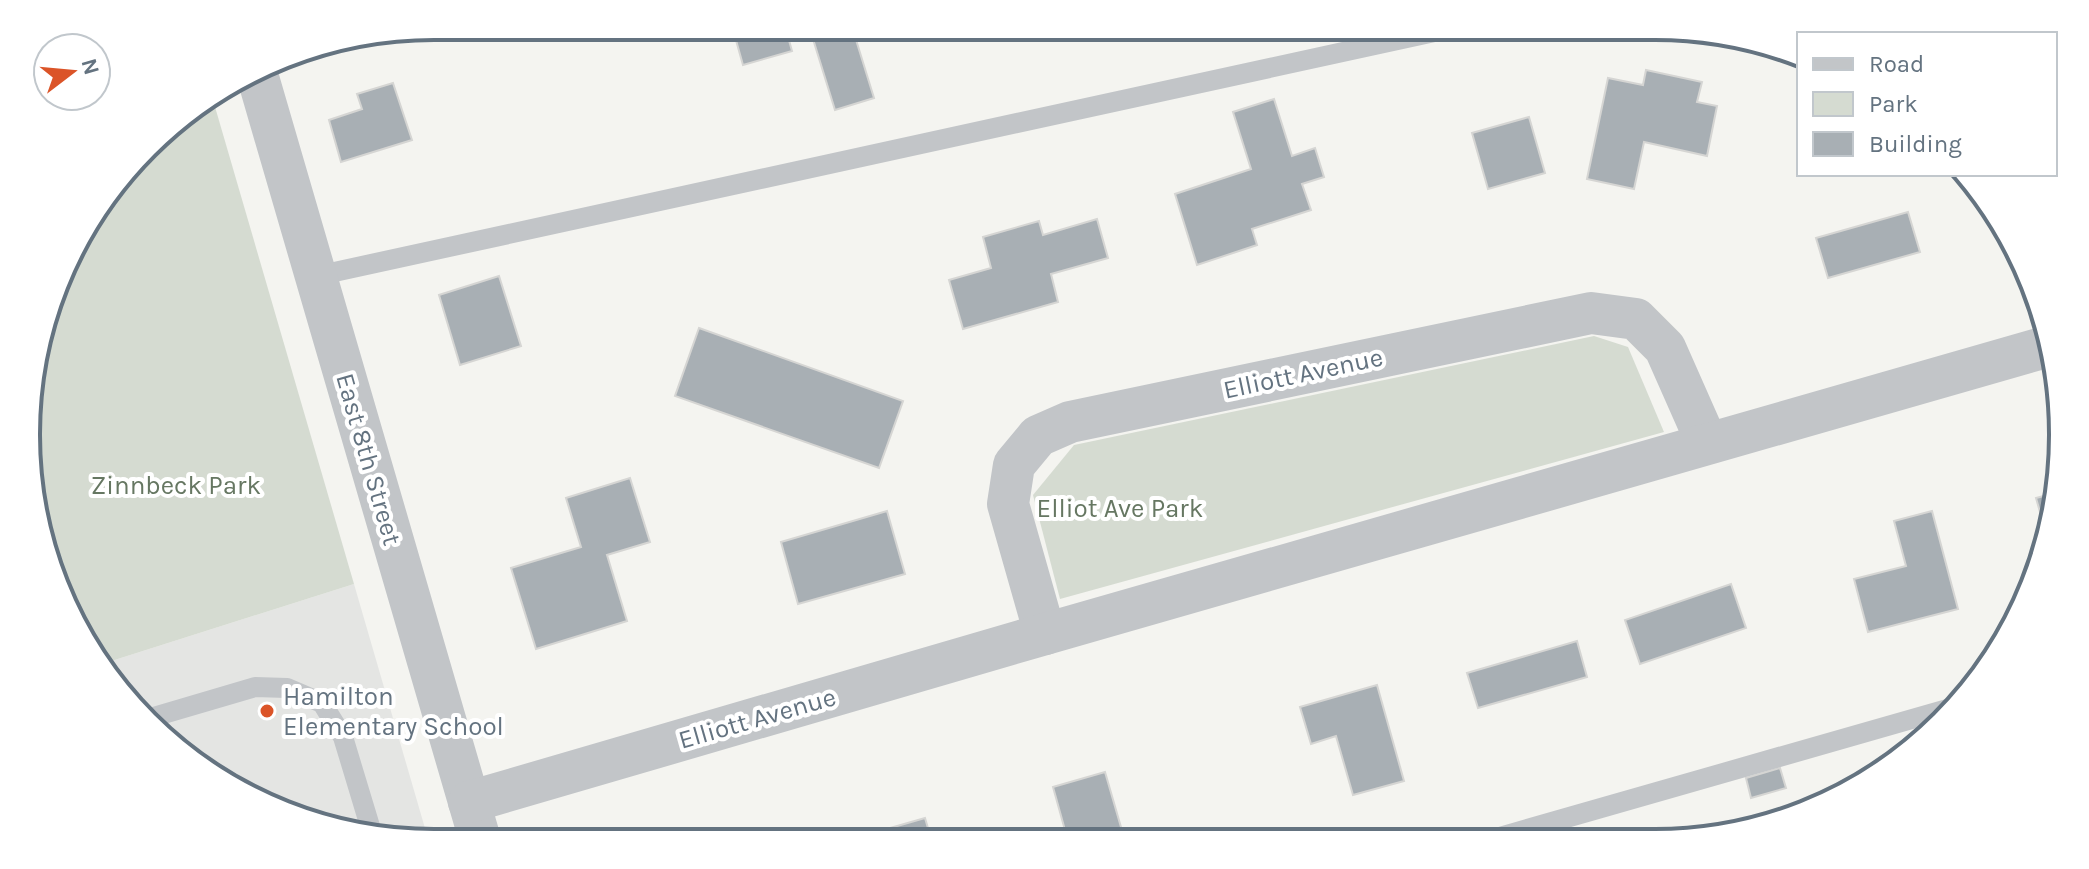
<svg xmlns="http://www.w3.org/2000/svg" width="2089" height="869" font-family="Karla,sans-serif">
	<rect width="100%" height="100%" fill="#f4f4f0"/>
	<polygon fill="#e4e5e3" points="354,584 429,842 304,821 185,758 102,664"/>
	<g fill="#d5dbd1">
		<polygon points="213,100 354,584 102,664 81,639 34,515 30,381 81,231 166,127"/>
		<polygon points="1594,336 1628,347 1664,432 1060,599 1033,495 1074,445"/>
	</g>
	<g fill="#a8afb4" stroke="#d5d5d3" stroke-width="2">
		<polygon points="732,26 785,26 792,51 743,65"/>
		<polygon points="809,26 867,26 853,30 874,98 835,110"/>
		<polygon points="1646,70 1702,82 1697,102 1717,106 1707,156 1644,142 1634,189 1587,179 1608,78 1643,85"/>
		<polygon points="393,83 412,140 341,162 329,120 362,109 357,94"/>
		<polygon points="1274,99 1292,156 1315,148 1324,177 1302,184 1311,210 1252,229 1257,245 1197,265 1175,194 1251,169 1233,112"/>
		<polygon points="1529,117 1545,173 1488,189 1472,133"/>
		<polygon points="1908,212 1920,252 1828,278 1816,238"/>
		<polygon points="1097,219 1108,258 1051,274 1058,302 963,329 949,280 991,268 983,237 1039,221 1043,235"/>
		<polygon points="499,276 521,346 460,365 439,295"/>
		<polygon points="699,328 903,401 879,468 675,396"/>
		<polygon points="630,478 650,542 607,555 627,621 536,649 511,568 581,547 566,498"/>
		<polygon points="2051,494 2046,533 2036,498"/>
		<polygon points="887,511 905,574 798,604 781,542"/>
		<polygon points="1932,511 1958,609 1868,632 1854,579 1906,566 1894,521"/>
		<polygon points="1731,584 1746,628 1640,664 1625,620"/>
		<polygon points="1577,641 1587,677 1478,708 1467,673"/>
		<polygon points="1377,685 1404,781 1353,795 1336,736 1311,744 1300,707"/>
		<polygon points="1780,768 1786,788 1751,798 1746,778"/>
		<polygon points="1105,772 1125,841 1068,841 1053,787"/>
		<polygon points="925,818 932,842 861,842 859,837"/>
	</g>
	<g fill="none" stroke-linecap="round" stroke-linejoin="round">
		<g stroke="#c2c5c8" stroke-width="20">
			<polyline points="316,276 1462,26"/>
			<polyline points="150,718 255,687 287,688 322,703 343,737 372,833"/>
			<polyline points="1489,840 1954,707"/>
		</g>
		<g stroke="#c2c5c8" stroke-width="42">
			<polyline points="257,74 481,843"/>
			<polyline points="1045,634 1008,504 1014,465 1038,436 1070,422 1591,313 1636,319 1665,348 1707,443"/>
			<polyline points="469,802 1045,634 2046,347"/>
		</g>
	</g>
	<circle fill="#db5428" stroke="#fff" stroke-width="3" cx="267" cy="711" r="8"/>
	<g text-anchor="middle" stroke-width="8" stroke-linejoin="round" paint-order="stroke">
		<g font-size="26" fill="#647380" stroke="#fff">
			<text transform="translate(1303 373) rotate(-12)" y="9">Elliott Avenue</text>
			<text transform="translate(369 459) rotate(74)" y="9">East 8th Street</text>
			<text transform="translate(757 718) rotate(-16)" y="9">Elliott Avenue</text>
		</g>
		<g font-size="26" fill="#667762" stroke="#fff">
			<text x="176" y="494">Zinnbeck Park</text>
			<text x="1120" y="517">Elliot Ave Park</text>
		</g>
		<g font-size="26" fill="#647380" stroke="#fff" text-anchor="start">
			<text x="283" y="705">Hamilton<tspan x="283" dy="30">Elementary School</tspan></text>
		</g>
	</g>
	<path d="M0 0H2089V869H0ZM434 40H1655A394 394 0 0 1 2049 434V435A394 394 0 0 1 1655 829H434A394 394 0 0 1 40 435V434A394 394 0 0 1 434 40Z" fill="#fff" fill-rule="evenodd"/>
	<path fill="none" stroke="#647380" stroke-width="4" d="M434 40H1655A394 394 0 0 1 2049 434V435A394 394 0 0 1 1655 829H434A394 394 0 0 1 40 435V434A394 394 0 0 1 434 40Z"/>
	<rect x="1797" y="32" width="260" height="144" fill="#ffffff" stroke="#c1c7cc" stroke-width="2"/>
	<rect x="1813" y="58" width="40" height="12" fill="#c2c5c8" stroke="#c1c7cc" stroke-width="2"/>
	<text x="1869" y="72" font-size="24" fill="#647380">Road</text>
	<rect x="1813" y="92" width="40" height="24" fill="#d5dbd1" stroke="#c1c7cc" stroke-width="2"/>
	<text x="1869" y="112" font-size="24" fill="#647380">Park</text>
	<rect x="1813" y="132" width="40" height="24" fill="#a8afb4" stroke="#c1c7cc" stroke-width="2"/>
	<text x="1869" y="152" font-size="24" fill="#647380">Building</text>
	<g transform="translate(72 72) rotate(74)"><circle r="38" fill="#ffffff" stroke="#c1c7cc" stroke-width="2"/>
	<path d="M0-6L14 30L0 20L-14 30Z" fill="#db5428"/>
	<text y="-12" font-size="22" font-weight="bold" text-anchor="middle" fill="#647380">N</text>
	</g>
</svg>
